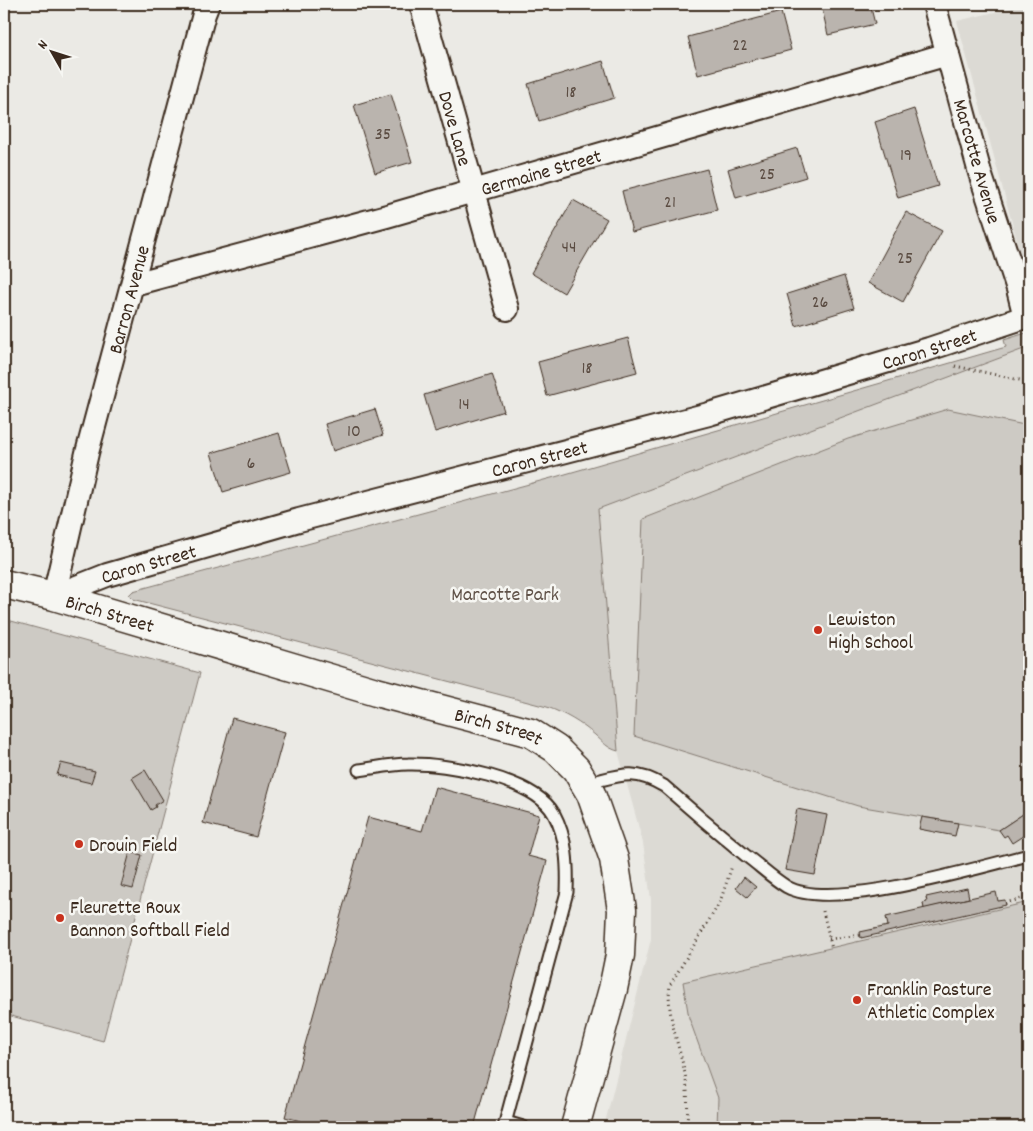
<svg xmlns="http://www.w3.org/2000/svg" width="1033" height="1131" font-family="Dekko,sans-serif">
	<rect width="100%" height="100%" fill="#ebeae5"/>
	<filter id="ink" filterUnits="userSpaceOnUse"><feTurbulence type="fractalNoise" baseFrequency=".02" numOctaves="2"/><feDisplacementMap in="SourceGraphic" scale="10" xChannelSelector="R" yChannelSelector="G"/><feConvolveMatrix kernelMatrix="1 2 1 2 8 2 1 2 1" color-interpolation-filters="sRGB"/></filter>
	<g filter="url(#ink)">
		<g fill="#dcdad4">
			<polygon points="1029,4 1029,285 957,21"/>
			<polygon points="1029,347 1029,1127 604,1127 651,939 651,899 643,843 618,751 597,509"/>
		</g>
		<g fill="#cdcac4" stroke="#847a71">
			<path d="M1029 332V347L598 509 618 751C607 748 603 742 595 735 581 723 564 713 547 707L133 599 129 595 133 591 555 477 1006 347 1004 340Z"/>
			<polygon points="948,409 1029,426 1029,810 999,830 858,806 634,736 643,519 848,439"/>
			<polygon points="4,619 200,673 103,1041 4,1014"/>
			<polygon points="1029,902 1029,1127 717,1127 718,1098 689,1018 683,982"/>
		</g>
		<g fill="#bab4ae" stroke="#3b2a1e">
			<polygon points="821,4 870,4 875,24 828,35"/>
			<polygon points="781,12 791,50 698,75 688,37"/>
			<polygon points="603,61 614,98 539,121 528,84"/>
			<polygon points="391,94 412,162 375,173 354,105"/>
			<polygon points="914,109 938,186 898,198 875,122"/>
			<polygon points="797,148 806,177 736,198 728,169"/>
			<polygon points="707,169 717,210 632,232 622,191"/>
			<polygon points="573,200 607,219 564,293 531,273"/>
			<polygon points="906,212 942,231 903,302 868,283"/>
			<polygon points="844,276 854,308 796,326 787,294"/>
			<polygon points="628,338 637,372 547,396 538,362"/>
			<polygon points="492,374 504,411 435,432 424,395"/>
			<polygon points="375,409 383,435 333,451 325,424"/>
			<polygon points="279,433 291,472 223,492 211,453"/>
			<polygon points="232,718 285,732 256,837 203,823"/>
			<polygon points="61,763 95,771 91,783 57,775"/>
			<polygon points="145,770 163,800 155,805 156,807 151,810 132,778"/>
			<polygon points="435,787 539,815 528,856 547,861 474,1127 300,1127 301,1121 285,1117 368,817 422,831"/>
			<polygon points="797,809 827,815 815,875 785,870"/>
			<polygon points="1029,810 1029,832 1012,843 1007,835 1004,837 999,830"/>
			<polygon points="922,817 958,823 955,836 919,829"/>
			<polygon points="130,852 142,855 133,889 121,886"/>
			<polygon points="744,877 756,887 747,897 736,888"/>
			<polygon points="967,888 969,898 924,909 923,903 927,902 926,897"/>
			<polygon points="996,892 998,901 1005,900 1006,905 861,938 860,932 888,926 886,917"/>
		</g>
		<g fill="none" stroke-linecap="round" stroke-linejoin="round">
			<g stroke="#3b2a1e" stroke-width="15">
				<g id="lane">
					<path d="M359 770C375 768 392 764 408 764 446 763 534 778 554 814 567 838 568 866 567 892L504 1127"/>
					<path d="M585 784C619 776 632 767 664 786 690 809 717 832 745 855 759 865 772 878 787 887 833 912 977 867 1029 855"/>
					<polyline points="506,1122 523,1127"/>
				</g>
			</g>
			<g stroke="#3b2a1e" stroke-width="26">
				<g id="street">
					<path id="s1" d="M421 4 507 309"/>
					<path id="s2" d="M134 284 387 216 948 54"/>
					<path id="s3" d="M54 596 107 575 299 520 709 414 929 349 1025 317 1018 289 980 173 934 4"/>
					<path id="s4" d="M54 596 87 453 204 14 208 4"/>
				</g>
			</g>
			<g stroke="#3b2a1e" stroke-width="31">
				<g id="secondary">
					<path id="s5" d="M4 584 54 596 376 692 531 733 556 749 576 769 591 794 614 859 622 910 620 955 613 989 575 1127"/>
				</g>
			</g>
			<g stroke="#3b2a1e" stroke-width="3" stroke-dasharray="1 4" stroke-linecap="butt">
				<polyline points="955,366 1029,382"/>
				<polyline points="1005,903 1029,897"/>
				<polyline points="823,911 832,949"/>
				<polyline points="829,939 861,935"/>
				<path d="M687 1127C688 1108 688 1087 684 1069 678 1042 666 1012 670 985L720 902 732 866"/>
			</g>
			<use href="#lane" stroke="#f6f6f2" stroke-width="11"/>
			<use href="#street" stroke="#f6f6f2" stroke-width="22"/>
			<use href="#secondary" stroke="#f6f6f2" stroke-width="28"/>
		</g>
	</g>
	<g fill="#c8321e" stroke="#f6f6f2" stroke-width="2">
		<circle cx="818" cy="630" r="5"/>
		<circle cx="79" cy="844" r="5"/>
		<circle cx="60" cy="918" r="5"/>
		<circle cx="857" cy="1000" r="5"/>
	</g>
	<g text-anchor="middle" stroke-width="5" stroke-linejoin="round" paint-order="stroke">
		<g font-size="18" fill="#5b4c42">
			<text x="740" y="50">22</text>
			<text x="571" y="97">18</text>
			<text x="383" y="139">35</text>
			<text x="906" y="160">19</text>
			<text x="767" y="179">25</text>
			<text x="670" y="207">21</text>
			<text x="569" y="252">44</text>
			<text x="905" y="263">25</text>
			<text x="820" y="307">26</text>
			<text x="587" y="373">18</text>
			<text x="464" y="409">14</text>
			<text x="354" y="436">10</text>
			<text x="251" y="468">6</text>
		</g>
		<g font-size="20" fill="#3b2a1e" stroke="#f6f6f2">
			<text dy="7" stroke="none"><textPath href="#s1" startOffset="129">Dove Lane</textPath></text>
			<text transform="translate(978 161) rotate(74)" y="7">Marcotte Avenue</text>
			<text dy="7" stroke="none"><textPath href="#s2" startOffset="422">Germaine Street</textPath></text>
			<text dy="7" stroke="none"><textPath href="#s4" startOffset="306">Barron Avenue</textPath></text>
			<text dy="7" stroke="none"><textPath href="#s3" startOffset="910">Caron Street</textPath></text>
			<text dy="7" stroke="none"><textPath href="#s3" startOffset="505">Caron Street</textPath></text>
			<text dy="7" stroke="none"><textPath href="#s3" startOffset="100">Caron Street</textPath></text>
			<text dy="7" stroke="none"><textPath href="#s5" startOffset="110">Birch Street</textPath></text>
			<text dy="7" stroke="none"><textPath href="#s5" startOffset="515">Birch Street</textPath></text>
		</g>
		<g font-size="20" fill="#605248" stroke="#f6f6f2">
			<text x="505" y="600">Marcotte Park</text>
		</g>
		<g font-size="20" fill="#3b2a1e" stroke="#f6f6f2" text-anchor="start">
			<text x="828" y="625">Lewiston<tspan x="828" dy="23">High School</tspan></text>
			<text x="89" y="851">Drouin Field</text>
			<text x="70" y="913">Fleurette Roux<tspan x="70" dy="23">Bannon Softball Field</tspan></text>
			<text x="867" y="995">Franklin Pasture<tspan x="867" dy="23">Athletic Complex</tspan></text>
		</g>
	</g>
	<rect width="1033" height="1131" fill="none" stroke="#f6f6f2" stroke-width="20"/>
	<rect x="10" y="10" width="1013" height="1111" fill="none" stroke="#3b2a1e" stroke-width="2" filter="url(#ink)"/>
	<g transform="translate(52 52) rotate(309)" stroke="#f6f6f2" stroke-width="4" paint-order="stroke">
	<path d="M0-4L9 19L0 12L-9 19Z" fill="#3b2a1e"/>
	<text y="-8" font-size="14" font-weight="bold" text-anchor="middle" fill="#3b2a1e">N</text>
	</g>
</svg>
